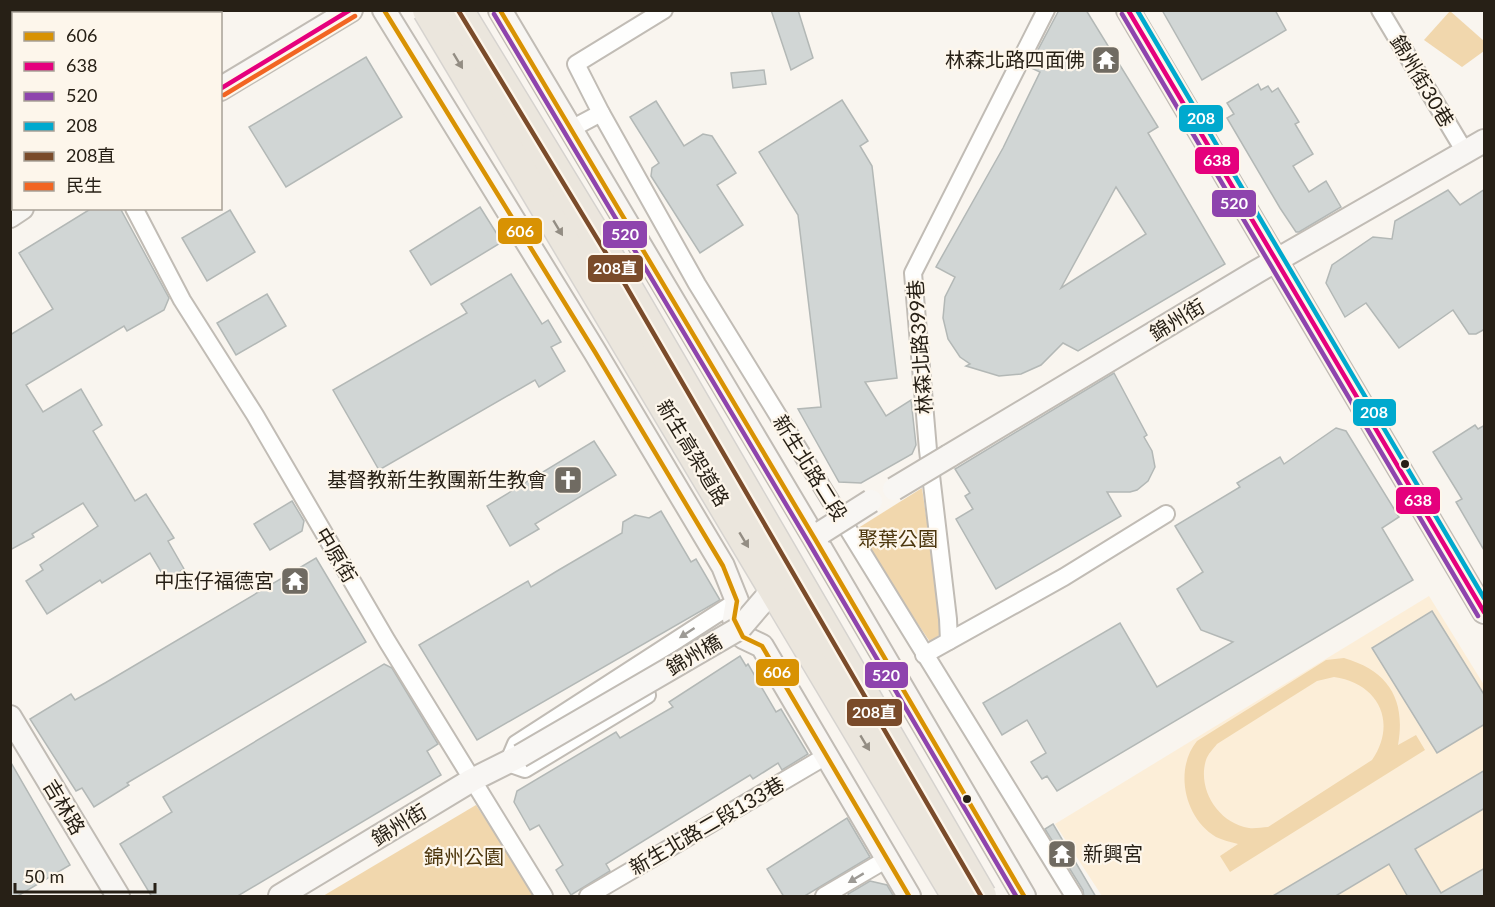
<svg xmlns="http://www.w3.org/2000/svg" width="1495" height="907" font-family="Lato,'Noto Sans TC',sans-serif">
	<rect width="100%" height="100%" fill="#f9f5ef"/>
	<polygon fill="#fceed8" points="1429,596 1484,685 1484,896 1102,896 1055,824"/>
	<g fill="#f1d7ad" fill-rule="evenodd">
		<polygon points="1450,11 1484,41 1484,51 1462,67 1424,40"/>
		<polygon points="922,488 943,632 930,642 855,530"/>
		<path d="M1344 658C1389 671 1406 700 1398 745L1416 735 1425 750 1230 872 1220 856 1238 844C1231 842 1222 840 1216 837 1184 818 1174 769 1197 741L1326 660ZM1334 677C1378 683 1398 722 1372 760L1268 827C1262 827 1255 829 1249 828 1218 823 1197 789 1206 760 1208 754 1213 749 1217 744L1317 681Z"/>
		<polygon points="476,805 537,896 323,896"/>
	</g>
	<g fill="#d1d6d5" stroke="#b3b8b6" stroke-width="1.5" fill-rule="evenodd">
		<polygon points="771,10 798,10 813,58 791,70"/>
		<path d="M1059 10H1086L1158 127 1148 133 1225 264 1078 351 1063 343 1041 365 1021 374 999 376 966 366 970 364 960 357 948 339 943 318 945 297 955 277 936 267 1003 148 1040 72 1029 67ZM1116 187 1146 234 1061 288Z"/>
		<polygon points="1162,10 1275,10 1286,30 1202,80"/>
		<polygon points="366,57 402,117 286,187 249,127"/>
		<polygon points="764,70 766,84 733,88 731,73"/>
		<polygon points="1258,84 1261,90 1268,86 1272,92 1278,88 1299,122 1295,124 1313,154 1293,166 1309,192 1326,181 1341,207 1299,232 1296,232 1280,208 1227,118 1234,114 1227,103"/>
		<polygon points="842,100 868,141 860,146 872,166 897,378 865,382 886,416 911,400 916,445 912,454 861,483 839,482 798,409 821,407 798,215 759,152"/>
		<polygon points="656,101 684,146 703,134 712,136 736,173 717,185 743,225 700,253 651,176 652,168 659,163 630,117"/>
		<polygon points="1485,189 1485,329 1476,334 1469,334 1453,310 1399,348 1366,303 1345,317 1326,283 1332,265 1373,237 1392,239 1395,221 1448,190 1460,205"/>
		<polygon points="480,207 502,242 431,285 410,251"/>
		<polygon points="92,208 120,208 169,298 164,310 127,331 124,326 26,385 43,412 81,389 102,425 93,431 135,501 146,494 174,538 168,541 184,569 166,580 150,553 102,583 100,580 47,614 26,581 43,570 40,565 98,526 83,503 32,534 34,537 10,550 10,335 53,309 19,253"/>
		<polygon points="230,210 255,252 207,281 182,238"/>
		<polygon points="511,274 542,324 548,320 561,342 551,347 565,371 539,387 535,380 379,470 333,390 467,313 461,304"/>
		<polygon points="267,294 286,326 236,355 217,323"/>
		<polygon points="1114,373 1147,435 1144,437 1152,451 1155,467 1148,481 1137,490 1130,492 1107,492 1121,516 996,589 956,519 973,509 965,496 970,493 955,469"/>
		<polygon points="1475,425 1478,429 1485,425 1485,552 1456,502 1462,499 1433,452"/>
		<polygon points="1336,428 1346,431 1399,517 1382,528 1413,580 1057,791 1047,776 1042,779 1031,762 1046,753 1027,720 1002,735 983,703 1120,623 1157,687 1233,642 1201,630 1177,589 1203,572 1175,526 1240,487 1237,483 1280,457 1284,464"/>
		<polygon points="594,441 616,475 535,524 539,529 510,546 487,506"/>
		<polygon points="292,501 304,521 302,531 270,550 254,524"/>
		<polygon points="661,511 691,562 696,559 720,600 477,740 419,645 528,581 531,587 557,571 622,533 623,522 635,515 649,518"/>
		<polygon points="316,558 366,642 127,783 129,785 94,807 82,788 76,791 30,719 71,694 75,700 105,683"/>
		<polygon points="1432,611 1485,696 1485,724 1437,753 1372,648"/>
		<polygon points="740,656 746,666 748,664 776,712 781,709 808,754 782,770 778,763 753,779 750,775 606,864 610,871 571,895 556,870 563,865 539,825 530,830 514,802 517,791 616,732 620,738 673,707 669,702"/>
		<polygon points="384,664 392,668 438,744 427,751 441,775 236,897 152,897 120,844 172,812 163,797"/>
		<polygon points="10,761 70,865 16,897 10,897"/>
		<polygon points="1485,770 1485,808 1415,849 1441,893 1485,868 1485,897 1408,897 1389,864 1334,897 1271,897"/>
		<polygon points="847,818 870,857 803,897 784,897 767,869"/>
		<polygon points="1053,824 1096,897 1084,897 1083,890 1045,829"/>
		<polygon points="870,881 887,885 894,897 849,897 848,894"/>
	</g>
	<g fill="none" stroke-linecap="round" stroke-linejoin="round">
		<g stroke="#c1bcb5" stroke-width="20">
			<g id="street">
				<polyline points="664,10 576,64 601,113 697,284 1074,896"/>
				<polyline points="1380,10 1465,152"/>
				<polyline points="10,13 14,18"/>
				<polyline points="571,129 601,113"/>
				<polyline points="134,208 182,300 255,415 387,641 544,896"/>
				<polyline points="949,641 948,619 928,450 913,273 1046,10"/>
				<polyline points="924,655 1064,577 1166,514"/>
				<polyline points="647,695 525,769 508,763 516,744 737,601"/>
				<polyline points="588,896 826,756"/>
				<polyline points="824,896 887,859"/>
			</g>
		</g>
		<g stroke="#c1bcb5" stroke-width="26">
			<g id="secondary">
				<polyline points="384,10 595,352 723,566 737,601 734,619 743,637 762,646 909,896"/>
				<polyline points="500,10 815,539 1024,896"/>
				<polyline points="1128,10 1484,612"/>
				<polyline points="220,89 351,10"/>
				<polyline points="10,216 22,208"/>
				<polyline points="949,456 1256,272 1484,141"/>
				<polyline points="10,717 118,896"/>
				<polyline points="280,896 472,780 520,756"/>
			</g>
		</g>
		<use href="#street" stroke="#fefefd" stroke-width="16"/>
		<use href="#secondary" stroke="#f8f6f3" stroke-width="22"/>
		<g stroke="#c1bcb5" stroke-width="26" stroke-linecap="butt">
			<g id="secondary-bridge">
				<polyline points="894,489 949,456"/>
				<polyline points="822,532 871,501"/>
				<polyline points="520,756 740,628 782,579"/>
			</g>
		</g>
		<g stroke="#d6d3cf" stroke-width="33" stroke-linecap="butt">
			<g id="highway-bridge">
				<polyline points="428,10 957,896"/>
				<polyline points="458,10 626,286 981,896"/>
			</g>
		</g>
		<use href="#secondary-bridge" stroke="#f8f6f3" stroke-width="22"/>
		<use href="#highway-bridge" stroke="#ebe6dd" stroke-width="30"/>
		<g stroke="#fdf6eb" stroke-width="9">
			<g id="bus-1">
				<polyline points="384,10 595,352 723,566 737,601 734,619 743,637 762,646 909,896"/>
				<polyline points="500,10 815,539 1024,896"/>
			</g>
		</g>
		<g stroke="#fdf6eb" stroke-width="9">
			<g id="bus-2">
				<polyline points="1128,10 1484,612"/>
				<polyline points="220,89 350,10"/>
			</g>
		</g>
		<g stroke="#fdf6eb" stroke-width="9">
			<g id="bus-3">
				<polyline points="494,14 809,543 1016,896"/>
				<polyline points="1122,14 1478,616"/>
			</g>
		</g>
		<g stroke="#fdf6eb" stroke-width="9">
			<polyline id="bus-4" points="1137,10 1484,598"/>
		</g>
		<g stroke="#fdf6eb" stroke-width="9">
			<polyline id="bus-5" points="458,10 626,286 981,896"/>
		</g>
		<g stroke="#fdf6eb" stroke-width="9">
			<polyline id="bus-6" points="224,95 355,16"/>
		</g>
		<use href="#bus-1" stroke="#d89203" stroke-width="4.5"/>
		<use href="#bus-2" stroke="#e5007d" stroke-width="4.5"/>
		<use href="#bus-3" stroke="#8e44ad" stroke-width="4.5"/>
		<use href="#bus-4" stroke="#00a9ce" stroke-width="4.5"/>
		<use href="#bus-5" stroke="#7a4b2a" stroke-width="4.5"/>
		<use href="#bus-6" stroke="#f26522" stroke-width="4.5"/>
	</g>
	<defs><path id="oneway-solid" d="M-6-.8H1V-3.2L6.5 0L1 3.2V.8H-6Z" transform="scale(1.5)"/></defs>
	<g fill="#938d83">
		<use href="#oneway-solid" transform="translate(458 61) rotate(59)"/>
		<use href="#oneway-solid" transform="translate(558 228) rotate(59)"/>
		<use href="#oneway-solid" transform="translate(744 540) rotate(59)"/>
		<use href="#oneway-solid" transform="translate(865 743) rotate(59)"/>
	</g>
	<g fill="#9d9a95">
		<use href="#oneway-solid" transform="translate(687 633) rotate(147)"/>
		<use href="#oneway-solid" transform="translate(856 878) rotate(149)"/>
	</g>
	<defs>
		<g id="temple-square" transform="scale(1.5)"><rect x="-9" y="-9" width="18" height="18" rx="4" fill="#706b62" stroke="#fdf6eb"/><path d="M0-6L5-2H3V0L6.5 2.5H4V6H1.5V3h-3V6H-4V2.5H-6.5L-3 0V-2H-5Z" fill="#fff"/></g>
		<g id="church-square" transform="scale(1.5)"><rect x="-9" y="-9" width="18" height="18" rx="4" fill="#706b62" stroke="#fdf6eb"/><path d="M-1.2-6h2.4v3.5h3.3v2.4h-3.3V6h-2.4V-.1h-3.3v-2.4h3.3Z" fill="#fff"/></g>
	</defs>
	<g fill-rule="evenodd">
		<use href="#temple-square" x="1106" y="60"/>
		<use href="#church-square" x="568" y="480"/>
		<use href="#temple-square" x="295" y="581"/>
		<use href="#temple-square" x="1062" y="854"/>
	</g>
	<g fill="#272016" stroke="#fdf6eb" stroke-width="2">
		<circle cx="1405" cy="464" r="5"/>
		<circle cx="967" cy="799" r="5"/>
	</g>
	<g text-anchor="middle" stroke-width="4.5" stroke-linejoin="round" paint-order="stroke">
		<g font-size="20" fill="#272016" stroke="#fdf6eb" text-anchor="end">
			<text x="1085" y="67">林森北路四面佛</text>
			<text x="547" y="487">基督教新生教團新生教會</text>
			<text x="274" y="588">中庒仔福德宮</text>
			<text x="1083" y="861" text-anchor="start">新興宮</text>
		</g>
		<g font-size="20" fill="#272016" stroke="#fdf6eb">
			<text transform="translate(1422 81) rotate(59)" y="7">錦州街30巷</text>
			<text transform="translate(1177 320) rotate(-31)" y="7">錦州街</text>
			<text transform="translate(920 347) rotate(-94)" y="7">林森北路399巷</text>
			<text transform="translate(693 453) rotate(59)" y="7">新生高架道路</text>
			<text transform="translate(810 468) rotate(58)" y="7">新生北路二段</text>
			<text transform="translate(336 555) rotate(59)" y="7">中原街</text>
			<text transform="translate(694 655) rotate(-30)" y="7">錦州橋</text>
			<text transform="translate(64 807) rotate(59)" y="7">吉林路</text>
			<text transform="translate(399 825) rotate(-31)" y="7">錦州街</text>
			<text transform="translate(707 826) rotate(-30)" y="7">新生北路二段133巷</text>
		</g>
		<g font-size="20" fill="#4d370e" stroke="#fdf6eb">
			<text x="898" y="546">聚葉公園</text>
			<text x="464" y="864">錦州公園</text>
		</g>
	</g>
	<g stroke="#fdf6eb" stroke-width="2">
		<rect x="1178" y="104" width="46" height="29" rx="6" fill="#00a9ce"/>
		<rect x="1194" y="146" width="46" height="29" rx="6" fill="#e5007d"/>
		<rect x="1211" y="189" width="46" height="29" rx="6" fill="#8e44ad"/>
		<rect x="497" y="217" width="46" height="28" rx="6" fill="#d89203"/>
		<rect x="602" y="220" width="46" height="29" rx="6" fill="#8e44ad"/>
		<rect x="587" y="254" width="57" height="29" rx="6" fill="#7a4b2a"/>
		<rect x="1352" y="398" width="45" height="29" rx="6" fill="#00a9ce"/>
		<rect x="1395" y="486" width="46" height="29" rx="6" fill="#e5007d"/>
		<rect x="755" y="658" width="45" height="29" rx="6" fill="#d89203"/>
		<rect x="864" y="661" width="45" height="28" rx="6" fill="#8e44ad"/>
		<rect x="846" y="698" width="57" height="29" rx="6" fill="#7a4b2a"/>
	</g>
	<g font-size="16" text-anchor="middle" font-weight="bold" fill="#fff">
		<text x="1201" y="124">208</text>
		<text x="1217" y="166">638</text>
		<text x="1234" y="209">520</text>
		<text x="520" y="237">606</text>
		<text x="625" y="240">520</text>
		<text x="615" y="274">208直</text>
		<text x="1374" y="418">208</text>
		<text x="1418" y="506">638</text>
		<text x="777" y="678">606</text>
		<text x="886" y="681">520</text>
		<text x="874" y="718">208直</text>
	</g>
	<rect width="1495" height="907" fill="none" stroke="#272016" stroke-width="24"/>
	<rect x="12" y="12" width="210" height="198" fill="#fdf6eb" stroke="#a7a096" stroke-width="1.5"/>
	<rect x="24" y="32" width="30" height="9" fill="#d89203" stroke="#a7a096" stroke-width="1.5"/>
	<text x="66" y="42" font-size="18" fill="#272016">606</text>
	<rect x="24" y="62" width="30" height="9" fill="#e5007d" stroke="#a7a096" stroke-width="1.5"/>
	<text x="66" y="72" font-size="18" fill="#272016">638</text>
	<rect x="24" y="92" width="30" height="9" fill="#8e44ad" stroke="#a7a096" stroke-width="1.5"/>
	<text x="66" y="102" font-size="18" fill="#272016">520</text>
	<rect x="24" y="122" width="30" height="9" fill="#00a9ce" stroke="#a7a096" stroke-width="1.5"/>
	<text x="66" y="132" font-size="18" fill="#272016">208</text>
	<rect x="24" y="152" width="30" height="9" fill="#7a4b2a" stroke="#a7a096" stroke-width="1.5"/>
	<text x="66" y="162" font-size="18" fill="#272016">208直</text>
	<rect x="24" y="182" width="30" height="9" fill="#f26522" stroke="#a7a096" stroke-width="1.5"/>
	<text x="66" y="192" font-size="18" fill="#272016">民生</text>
	<path d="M15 883v9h140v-9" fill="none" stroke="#272016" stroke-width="3"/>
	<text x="24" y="883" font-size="18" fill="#272016" stroke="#fdf6eb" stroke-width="4.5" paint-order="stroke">50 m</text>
</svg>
